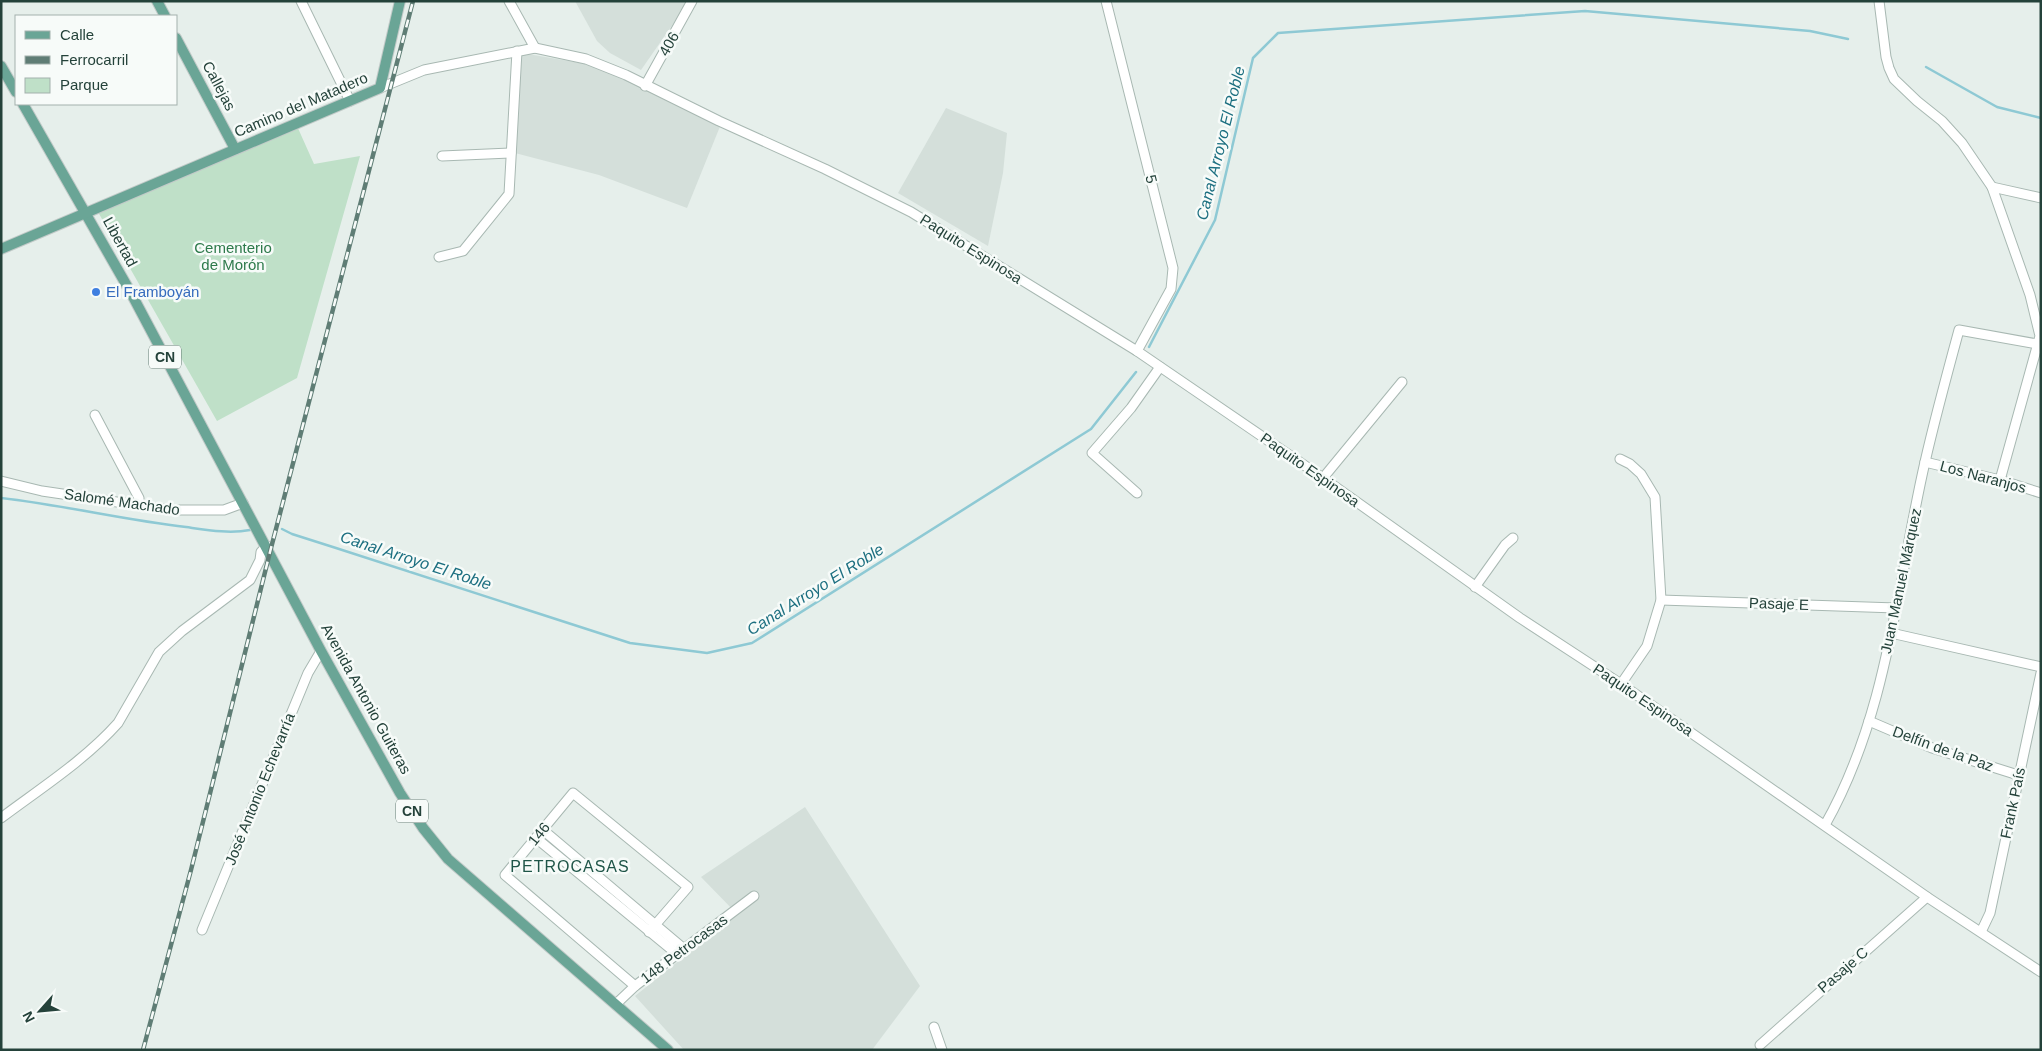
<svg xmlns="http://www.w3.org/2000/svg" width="2042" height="1051" font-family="Helvetica,sans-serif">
	<rect width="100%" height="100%" fill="#e6efeb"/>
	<g fill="#d4dfda">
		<polygon points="575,1 689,1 641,70 610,53 597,41"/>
		<polygon points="522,53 604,67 721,124 687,208 599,175 515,153"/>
		<polygon points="946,108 1007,133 1003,173 988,246 898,193"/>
		<polygon points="805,807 920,986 872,1050 684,1050 635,996 737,914 701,877"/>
	</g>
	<polygon fill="#bfe0c8" points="297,126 314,164 360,156 297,378 217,421 98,212"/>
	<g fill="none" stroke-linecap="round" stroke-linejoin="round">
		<g stroke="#8ec9d4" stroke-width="2.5">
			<polyline points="1926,67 1997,107 2041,118"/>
			<polyline points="1149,347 1215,220 1253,58 1278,33 1585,11 1810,31 1848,39"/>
			<path d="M1 498C63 505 124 520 186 527 207 530 229 534 250 530"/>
			<polyline points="282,529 292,534 336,548 630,643 707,653 752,643 1091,429 1136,372"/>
		</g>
		<g stroke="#a8b8b2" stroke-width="11">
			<g id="minor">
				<polyline points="301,1 350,101"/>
				<polyline points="509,1 535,48"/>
				<polyline points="1106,1 1173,268 1171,289 1137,351"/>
				<polyline points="1879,1 1886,57 1889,68 1894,79 1917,101 1942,121 1962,143 1992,187 2030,295 2040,336 2000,480"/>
				<polyline points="645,86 692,1"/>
				<polyline points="380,88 424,70 535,48 586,59 626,75 719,121 825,169 911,212 1137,351 1323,478 1520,618 1621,684 1927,897 2041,972"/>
				<polyline points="442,156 511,153"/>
				<polyline points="1992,187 2041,198"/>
				<polyline points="439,257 463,251 509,194 517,51"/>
				<polyline points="95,415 139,498 139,506"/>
				<polyline points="1620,459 1630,464 1641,474 1655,497 1661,600 1647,646 1621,684"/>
				<polyline points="1925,462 2000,480 2041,493"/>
				<polyline points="1323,478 1402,382"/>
				<polyline points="1,481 42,491 171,510 224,510 243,503"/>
				<polyline points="1137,493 1092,453 1131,408 1160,367"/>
				<polyline points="1475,587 1505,545 1513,538"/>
				<polyline points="1661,600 1896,608"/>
				<polyline points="1891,633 2041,667"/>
				<polyline points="1869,721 1932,748 2018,775"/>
				<path d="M1 818C41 788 85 760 118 723L159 652 182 631 250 580 260 560 261 552 267 546"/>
				<path d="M1825 825C1888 714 1897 584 1925 462 1935 418 1947 374 1959 330L2037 344"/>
				<polyline points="543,830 684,949"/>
				<polyline points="536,838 677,954"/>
				<polyline points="202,930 308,673 321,651"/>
				<polyline points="1981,932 1990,913 2041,673"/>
				<polyline points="635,986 505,875 573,793 688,887 649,932"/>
				<polyline points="616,1004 635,986 754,896"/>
				<polyline points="934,1027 942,1050"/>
				<polyline points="1760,1045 1927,897"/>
			</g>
		</g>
		<g stroke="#c2cac8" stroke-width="12">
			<g id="major">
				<polyline points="157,1 165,16"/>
				<polyline points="176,38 235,149"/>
				<polyline points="1,66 16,92"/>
				<polyline points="23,104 131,293 321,651 400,793 423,828 448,859 668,1050"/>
				<polyline points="1,249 380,88 400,1"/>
			</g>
		</g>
		<use href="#minor" stroke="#fff" stroke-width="9"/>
		<use href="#major" stroke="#6aa596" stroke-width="10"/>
		<g stroke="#5f7d75" stroke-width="4.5">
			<polyline id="rail" points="143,1050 191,870 270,552 413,1"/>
		</g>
		<use href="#rail" stroke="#f7fbf9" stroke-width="2.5" stroke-dasharray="8" stroke-linecap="butt"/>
	</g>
	<circle fill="#3f7fe0" stroke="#f7fbf9" stroke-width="2" cx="96" cy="292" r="5"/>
	<g text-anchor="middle" stroke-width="5" stroke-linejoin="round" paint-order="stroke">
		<g fill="#f7fbf9" stroke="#637a73" stroke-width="1">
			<rect x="149" y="345.5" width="32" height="23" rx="4"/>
			<rect x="396" y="799.5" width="32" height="23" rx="4"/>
		</g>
		<g font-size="14" font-weight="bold" fill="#24423a">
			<text x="165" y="362">CN</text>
			<text x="412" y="816">CN</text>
		</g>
		<g font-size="15" fill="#24423a" stroke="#f7fbf9">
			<text transform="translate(669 44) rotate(-61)" y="5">406</text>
			<text transform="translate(219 86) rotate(62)" y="5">Callejas</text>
			<text transform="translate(301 105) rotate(-23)" y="5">Camino del Matadero</text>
			<text transform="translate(1151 179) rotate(76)" y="5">5</text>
			<text transform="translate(120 242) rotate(61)" y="5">Libertad</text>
			<text transform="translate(971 249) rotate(32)" y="5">Paquito Espinosa</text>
			<text transform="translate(1310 470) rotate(35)" y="5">Paquito Espinosa</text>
			<text transform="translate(1983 477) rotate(15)" y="5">Los Naranjos</text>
			<text transform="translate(122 502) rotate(8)" y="5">Salomé Machado</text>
			<text transform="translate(1901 581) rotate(-78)" y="5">Juan Manuel Márquez</text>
			<text transform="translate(1779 604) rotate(2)" y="5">Pasaje E</text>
			<text transform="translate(366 699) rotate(61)" y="5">Avenida Antonio Guiteras</text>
			<text transform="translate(1643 700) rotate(34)" y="5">Paquito Espinosa</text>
			<text transform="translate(1943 749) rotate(20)" y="5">Delfín de la Paz</text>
			<text transform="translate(260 789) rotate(-68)" y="5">José Antonio Echevarría</text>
			<text transform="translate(2013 803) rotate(-78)" y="5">Frank País</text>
			<text transform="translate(539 834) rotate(-51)" y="5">146</text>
			<text transform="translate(684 949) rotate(-37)" y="5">148 Petrocasas</text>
			<text transform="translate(1843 970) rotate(-41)" y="5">Pasaje C</text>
		</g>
		<g font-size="15" fill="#2d7a4b" stroke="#f7fbf9">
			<text x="233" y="253">Cementerio<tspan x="233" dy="17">de Morón</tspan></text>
		</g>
		<g font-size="15" fill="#366cbe" stroke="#f7fbf9" text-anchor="start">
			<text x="106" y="297">El Framboyán</text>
		</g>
		<g font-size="16" font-style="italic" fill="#1c6f80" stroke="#f7fbf9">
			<text transform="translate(1220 143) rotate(-76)" y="6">Canal Arroyo El Roble</text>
			<text transform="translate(416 560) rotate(18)" y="6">Canal Arroyo El Roble</text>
			<text transform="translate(815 589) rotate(-32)" y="6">Canal Arroyo El Roble</text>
		</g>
		<g font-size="16" letter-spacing="1" fill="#1f5548" stroke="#f7fbf9">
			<text x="570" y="872">PETROCASAS</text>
		</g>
	</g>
	<rect width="2042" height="1051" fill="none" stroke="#24423a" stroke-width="5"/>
	<rect x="15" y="15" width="162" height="90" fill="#f7fbf9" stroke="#a3b1ad"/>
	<rect x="25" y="31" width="25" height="8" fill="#6aa596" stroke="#a3b1ad"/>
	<text x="60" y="40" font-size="15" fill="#24423a">Calle</text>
	<rect x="25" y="56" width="25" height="8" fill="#5f7d75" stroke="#a3b1ad"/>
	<text x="60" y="65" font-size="15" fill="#24423a">Ferrocarril</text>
	<rect x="25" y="78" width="25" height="15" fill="#bfe0c8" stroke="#a3b1ad"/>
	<text x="60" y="90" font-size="15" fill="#24423a">Parque</text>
	<g transform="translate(40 1011) rotate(243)" stroke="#f7fbf9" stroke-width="4" paint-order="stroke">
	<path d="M0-4L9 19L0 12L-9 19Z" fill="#24423a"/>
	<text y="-8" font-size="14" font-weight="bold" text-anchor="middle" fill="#24423a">N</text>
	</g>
</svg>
